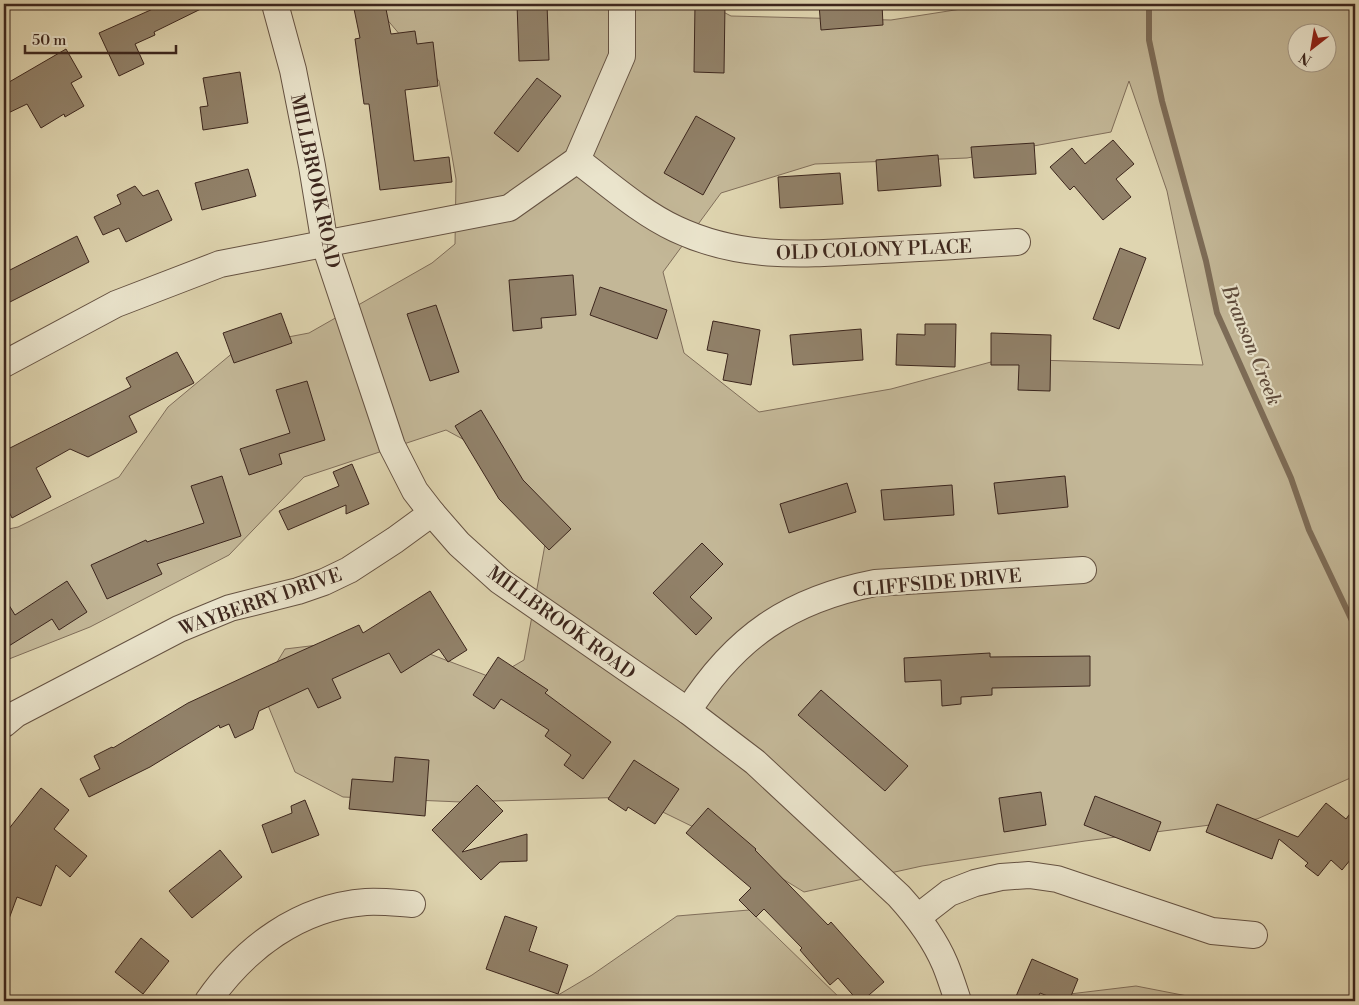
<svg xmlns="http://www.w3.org/2000/svg" width="1359" height="1005" font-family="'Libre Bodoni',serif">
	<rect width="100%" height="100%" fill="#dfd5b0"/>
	<filter id="stains"><feTurbulence type="fractalNoise" baseFrequency=".004" numOctaves="4"/><feColorMatrix values="0 0 0 0 .2 0 0 0 0 .09 0 0 0 0 .02 0 0 0 .5 -.17"/></filter>
	<radialGradient id="worn" r=".72"><stop offset=".6" stop-color="#630" stop-opacity="0"/><stop offset="1" stop-color="#630" stop-opacity=".3"/></radialGradient>
	<g fill="#c3b797" stroke="#806e5a" fill-rule="evenodd">
		<path d="M374 4H708L731 16 891 20 993 4H1355V776L1257 819 1085 841 922 866 804 892 716 838 632 797 461 802 343 797 295 772 261 688 285 649 385 637 493 678 524 660 546 539 494 456 446 430 304 477 229 555 90 627 4 661V530L18 527 119 477 168 407 241 346 309 333 432 263 455 244 456 179 439 81ZM1296 32H1326V62H1296ZM1129 81 1167 191 1203 365 1002 359 891 389 759 412 684 353 663 272 721 193 815 164 967 158 1111 132Z"/>
		<polygon points="749,910 843,1001 548,1001 592,975 677,916"/>
		<polygon points="1136,986 1213,1001 971,1001 1053,996"/>
	</g>
	<g fill="none" stroke-linecap="round" stroke-linejoin="round">
		<polyline stroke="#7d6c57" stroke-width="6" points="1149,4 1149,40 1162,101 1206,261 1217,313 1291,478 1309,530 1355,627"/>
	</g>
	<g fill="#918169" stroke="#3c261d">
		<polygon points="164,4 211,4 154,32 155,35 135,44 144,64 119,76 99,33"/>
		<polygon points="353,4 385,4 391,34 415,31 417,44 433,42 438,86 405,90 414,161 449,157 452,182 380,190 369,104 364,104 355,39 360,38"/>
		<polygon points="517,4 547,4 549,60 519,61"/>
		<polygon points="695,4 725,4 724,73 694,72"/>
		<polygon points="819,4 882,4 883,25 821,30"/>
		<polygon points="66,49 82,77 71,83 84,106 65,117 64,114 41,128 27,104 4,115 4,85"/>
		<polygon points="240,72 248,123 203,130 200,107 208,106 203,78"/>
		<polygon points="537,78 561,96 518,152 494,133"/>
		<polygon points="696,116 735,138 703,195 664,173"/>
		<polygon points="1113,140 1134,164 1116,179 1131,197 1103,220 1074,186 1070,190 1050,167 1072,148 1085,164"/>
		<polygon points="1034,143 1036,174 974,178 971,147"/>
		<polygon points="938,155 941,186 878,191 876,160"/>
		<polygon points="248,169 256,196 202,210 195,183"/>
		<polygon points="840,173 843,204 780,208 778,177"/>
		<polygon points="135,186 143,196 158,190 172,220 126,242 119,228 103,235 94,217 121,204 117,195"/>
		<polygon points="77,236 89,262 4,305 4,273"/>
		<polygon points="1120,248 1146,258 1119,329 1093,319"/>
		<polygon points="573,275 576,315 541,318 542,328 513,331 509,280"/>
		<polygon points="600,287 667,310 657,339 590,315"/>
		<polygon points="436,305 459,372 430,381 407,314"/>
		<polygon points="281,313 292,343 234,363 223,333"/>
		<polygon points="713,321 760,330 751,385 723,380 728,354 707,350"/>
		<polygon points="925,324 956,324 955,367 896,365 897,334 925,335"/>
		<polygon points="861,329 863,360 793,365 790,335"/>
		<polygon points="991,333 1051,335 1050,391 1018,390 1019,365 991,365"/>
		<polygon points="177,352 194,383 129,416 137,432 88,457 70,449 36,468 51,497 12,518 4,502 4,451 131,387 126,378"/>
		<polygon points="307,381 325,440 279,454 282,464 249,475 240,449 290,433 276,390"/>
		<polygon points="481,410 523,480 571,529 549,550 499,499 455,426"/>
		<polygon points="352,464 369,504 346,514 346,505 288,530 279,511 339,486 333,472"/>
		<polygon points="222,476 241,536 157,564 162,574 107,599 91,565 146,540 147,542 204,523 191,486"/>
		<polygon points="1065,476 1068,507 998,514 994,483"/>
		<polygon points="847,483 856,512 789,533 780,504"/>
		<polygon points="952,485 954,515 884,520 881,490"/>
		<polygon points="702,543 723,564 690,597 712,618 696,635 653,593"/>
		<polygon points="67,581 87,612 59,630 52,619 4,649 4,597 15,615"/>
		<polygon points="430,591 467,650 448,662 439,649 401,673 389,653 332,679 341,698 318,708 308,688 259,711 253,729 235,738 229,724 220,728 219,725 150,767 89,797 80,779 100,769 94,756 112,747 113,748 188,703 270,665 359,625 363,633"/>
		<polygon points="990,653 990,657 1090,656 1090,686 992,688 992,695 961,697 961,704 942,706 941,680 905,682 904,658"/>
		<polygon points="498,657 548,690 545,693 611,742 583,779 564,765 571,755 545,736 549,730 501,699 494,709 473,695"/>
		<polygon points="821,690 908,766 885,791 798,715"/>
		<polygon points="395,757 429,760 425,816 349,809 352,779 393,782"/>
		<polygon points="634,760 679,789 655,824 628,807 626,811 608,799"/>
		<polygon points="477,785 503,811 462,852 527,834 527,861 500,862 481,880 432,830"/>
		<polygon points="41,788 69,810 54,829 87,856 70,877 56,865 41,906 17,897 6,927 4,926 4,835"/>
		<polygon points="1041,792 1046,825 1004,832 999,798"/>
		<polygon points="1095,796 1161,822 1150,851 1084,825"/>
		<polygon points="305,800 319,835 272,853 262,825 292,813 291,806"/>
		<polygon points="1326,803 1346,819 1355,807 1355,854 1342,870 1331,860 1318,876 1305,866 1308,863 1279,839 1272,859 1206,832 1217,804 1298,837"/>
		<polygon points="708,808 756,849 755,850 828,925 831,922 884,982 862,1001 858,1001 838,978 830,985 800,950 802,948 764,909 756,917 739,900 751,888 686,833"/>
		<polygon points="220,850 242,877 192,918 169,891"/>
		<polygon points="505,916 537,927 529,951 568,965 558,994 486,969"/>
		<polygon points="141,938 169,961 143,994 115,972"/>
		<polygon points="1032,959 1078,979 1069,1001 1060,1001 1040,993 1036,1001 1014,1001"/>
	</g>
	<g fill="none" stroke-linecap="round" stroke-linejoin="round">
		<g stroke="#655242" stroke-width="28">
			<g id="minor">
				<path d="M275 4 293 70 312 166 325 245 392 446 415 491 432 513 459 544 500 581 688 711 755 762 899 896C918 917 934 938 945 964 950 976 954 989 958 1001"/>
				<path d="M577 160C609 184 640 212 676 229 744 261 808 254 881 250 926 248 971 245 1017 242"/>
				<polyline points="4,364 116,304 220,264 509,208 577,160 622,56 622,4"/>
				<path d="M688 711C735 637 789 600 875 583L1083 570"/>
				<polyline points="4,724 16,714 179,629 230,608 298,591 324,582 349,570 395,540 432,513"/>
				<polyline points="919,918 927,910 949,893 975,883 1001,877 1029,875 1057,879 1212,931 1254,935"/>
				<path d="M208 1001C245 948 299 907 366 902 381 901 397 903 412 904"/>
			</g>
		</g>
		<use href="#minor" stroke="#eae4cc" stroke-width="26"/>
	</g>
	<g text-anchor="middle" stroke-width="4.5" stroke-linejoin="round" paint-order="stroke">
		<g font-size="19" fill="#3c261d" stroke="#eae4cc">
			<text transform="translate(316 181) rotate(78)" y="7">MILLBROOK ROAD</text>
			<text transform="translate(874 249) rotate(-2)" y="7">OLD COLONY PLACE</text>
			<text transform="translate(937 582) rotate(-5)" y="7">CLIFFSIDE DRIVE</text>
			<text transform="translate(260 601) rotate(-19)" y="7">WAYBERRY DRIVE</text>
			<text transform="translate(562 622) rotate(36)" y="7">MILLBROOK ROAD</text>
		</g>
		<g font-size="20" font-style="italic" fill="#5c493a" stroke="#eae4cc">
			<text transform="translate(1252 345) rotate(68)" y="7">Branson Creek</text>
		</g>
	</g>
	<rect width="1359" height="1005" fill="none" stroke="#dfd5b0" stroke-width="20"/>
	<rect x="5" y="5" width="1349" height="995" fill="none" stroke="#3c261d" stroke-width="2.5"/>
	<rect x="10" y="10" width="1339" height="985" fill="none" stroke="#3c261d"/>
	<g transform="translate(1312 48) rotate(211)"><circle r="24" fill="#eae4cc" stroke="#a49886"/>
	<path d="M0-4L9 19L0 12L-9 19Z" fill="#8f2418"/>
	<text y="-8" font-size="14" font-weight="bold" text-anchor="middle" fill="#3c261d">N</text>
	</g>
	<path d="M25 45v8h151v-8" fill="none" stroke="#3c261d" stroke-width="2.5"/>
	<text x="32" y="45" font-size="15" fill="#3c261d" stroke="#eae4cc" stroke-width="4" paint-order="stroke">50 m</text>
	<rect width="100%" height="100%" filter="url(#stains)"/>
	<rect width="100%" height="100%" fill="url(#worn)"/>
</svg>
